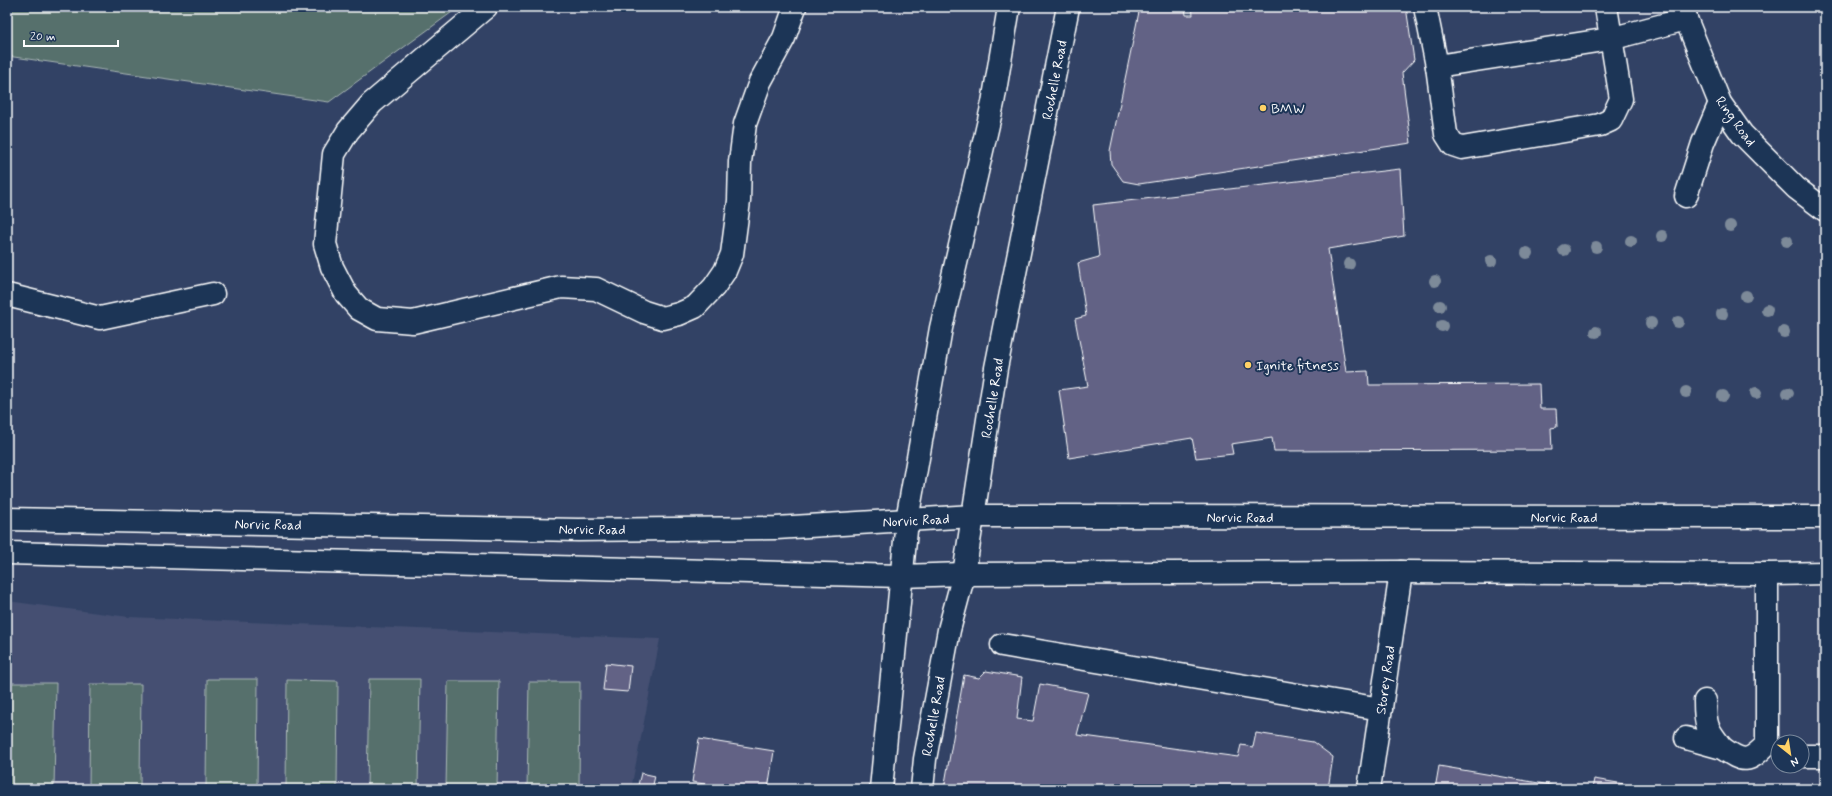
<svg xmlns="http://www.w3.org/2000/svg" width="1832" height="796" font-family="Mynerve,sans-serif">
	<rect width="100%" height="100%" fill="#324265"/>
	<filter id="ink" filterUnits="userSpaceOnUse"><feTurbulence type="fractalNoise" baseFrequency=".025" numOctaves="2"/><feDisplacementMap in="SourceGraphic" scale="8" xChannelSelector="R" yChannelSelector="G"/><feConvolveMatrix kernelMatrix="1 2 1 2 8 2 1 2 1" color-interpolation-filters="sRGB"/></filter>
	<g filter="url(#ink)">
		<polygon fill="#445072" points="7,601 129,617 660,639 631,789 7,789"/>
		<g fill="#566f6c" stroke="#aab7b6">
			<polygon points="7,7 459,7 329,102 7,56"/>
			<polygon points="207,679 258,679 257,789 206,789"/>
			<polygon points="369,679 420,679 418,789 367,789"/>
			<polygon points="287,680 338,681 337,789 286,789"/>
			<polygon points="448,681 499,681 497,789 446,789"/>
			<polygon points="529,682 580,682 579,789 527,789"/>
			<polygon points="7,683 56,683 54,789 7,789"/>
			<polygon points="90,684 141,684 140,789 89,789"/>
		</g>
		<g fill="#626285" stroke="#fff">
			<polygon points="1140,7 1185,7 1186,15 1193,15 1192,7 1406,7 1414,60 1402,73 1411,143 1139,184 1123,181 1111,164 1110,151"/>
			<polygon points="1400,169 1404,236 1328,249 1346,372 1368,371 1369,385 1539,384 1540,409 1556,409 1557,427 1551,428 1552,450 1274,451 1272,438 1231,444 1233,454 1196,458 1192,438 1069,458 1059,390 1088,386 1075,319 1086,316 1078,263 1099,257 1093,205"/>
			<polygon points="606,663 631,666 628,692 603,690"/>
			<polygon points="986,671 1022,677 1017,719 1033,721 1040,684 1088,693 1077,735 1238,757 1241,745 1253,747 1256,733 1313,742 1333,757 1328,789 944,789 964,675 979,678"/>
			<polygon points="699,739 774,751 768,789 735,789 692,782"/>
			<polygon points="1439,766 1574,789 1435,789"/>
			<polygon points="641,773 655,776 652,789 637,789"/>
			<polygon points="1594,779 1636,786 1635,789 1592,789"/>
		</g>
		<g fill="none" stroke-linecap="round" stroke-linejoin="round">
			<g stroke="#fff" stroke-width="25">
				<g id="minor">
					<polyline points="486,7 372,103 348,131 334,154 325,244 332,267 346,294 359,309 377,319 413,322 561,287 596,289 644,312 663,318 679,314 695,307 714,287 725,271 732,254 739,201 740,162 745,124 760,82 784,38 795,7"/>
					<polyline points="1425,7 1437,66 1446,134 1453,145 1462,148 1600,125 1611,120 1621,99 1606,7"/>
					<polyline points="1684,7 1686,19 1720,103 1742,134 1796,188 1825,210"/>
					<polyline points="1437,66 1610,39 1686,19"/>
					<polyline points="1686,196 1703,143 1720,103"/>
					<polyline points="7,295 100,318 213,294"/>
					<polyline points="7,519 578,530 776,528 973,516 1825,517"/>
					<polyline points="7,553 901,576 964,574 1401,572 1767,574 1825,573"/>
					<polyline points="1002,645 1381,709"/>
					<path d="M1686 738 1722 748C1707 729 1705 726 1705 701"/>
					<path d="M1722 748C1744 763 1748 763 1767 744V574"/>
					<polyline points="1802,756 1825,756"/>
					<polyline points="881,789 907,520 941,328 993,103 1009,7"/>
					<polyline points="922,789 925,759 949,630 964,574 996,368 1068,7"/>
					<polyline points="1369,789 1401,572"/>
				</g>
			</g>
			<use href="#minor" stroke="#1d3557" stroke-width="22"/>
		</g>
		<g fill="#7d8a99">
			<circle cx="1730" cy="226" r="6"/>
			<circle cx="1662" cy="236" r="6"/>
			<circle cx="1631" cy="241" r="6"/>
			<circle cx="1787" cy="241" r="6"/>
			<circle cx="1596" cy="247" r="6"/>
			<circle cx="1564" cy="250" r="6"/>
			<circle cx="1527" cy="253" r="6"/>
			<circle cx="1491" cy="261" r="6"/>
			<circle cx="1349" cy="264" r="6"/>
			<circle cx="1435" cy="281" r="6"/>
			<circle cx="1746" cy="296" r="6"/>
			<circle cx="1440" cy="306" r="6"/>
			<circle cx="1767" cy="310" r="6"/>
			<circle cx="1722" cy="314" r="6"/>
			<circle cx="1678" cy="322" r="6"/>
			<circle cx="1651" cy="323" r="6"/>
			<circle cx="1442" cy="326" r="6"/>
			<circle cx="1596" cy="332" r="6"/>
			<circle cx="1784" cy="332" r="6"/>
			<circle cx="1686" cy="392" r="6"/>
			<circle cx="1756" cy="393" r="6"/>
			<circle cx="1788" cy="393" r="6"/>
			<circle cx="1723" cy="396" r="6"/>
		</g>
	</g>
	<g fill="#ffd166" stroke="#1d3557" stroke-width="1.5">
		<circle cx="1263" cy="108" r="4"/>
		<circle cx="1248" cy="365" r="4"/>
	</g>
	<g text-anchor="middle" stroke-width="4" stroke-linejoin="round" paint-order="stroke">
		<g font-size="14" fill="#fff" stroke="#1d3557">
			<text transform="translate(1054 80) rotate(-79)" y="5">Rochelle Road</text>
			<text transform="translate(1736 121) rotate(54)" y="5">Ring Road</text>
			<text transform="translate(992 398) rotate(-81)" y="5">Rochelle Road</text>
			<text x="1240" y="522">Norvic Road</text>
			<text x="1564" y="522">Norvic Road</text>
			<text transform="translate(916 520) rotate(-3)" y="5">Norvic Road</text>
			<text transform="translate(268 524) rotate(1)" y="5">Norvic Road</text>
			<text x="592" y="534">Norvic Road</text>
			<text transform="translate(1385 680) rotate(-82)" y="5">Storey Road</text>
			<text transform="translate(933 716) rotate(-80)" y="5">Rochelle Road</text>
		</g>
		<g font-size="14" fill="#fff" stroke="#1d3557" text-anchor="start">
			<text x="1271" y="113">BMW</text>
			<text x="1256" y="370">Ignite fitness</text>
		</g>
	</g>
	<rect width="1832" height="796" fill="none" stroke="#1d3557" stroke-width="24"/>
	<rect x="12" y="12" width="1808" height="772" fill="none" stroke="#fff" stroke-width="1.5" filter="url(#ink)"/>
	<g transform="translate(1790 754) rotate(150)"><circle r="19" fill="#1d3557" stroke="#77869a"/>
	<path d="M0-3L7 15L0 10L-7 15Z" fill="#ffd166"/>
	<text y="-6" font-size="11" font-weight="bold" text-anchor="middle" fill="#ffffff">N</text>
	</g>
	<path d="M24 40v6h94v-6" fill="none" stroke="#ffffff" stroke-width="2"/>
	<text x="30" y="40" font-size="12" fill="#ffffff" stroke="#1d3557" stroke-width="3" paint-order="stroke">20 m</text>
</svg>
